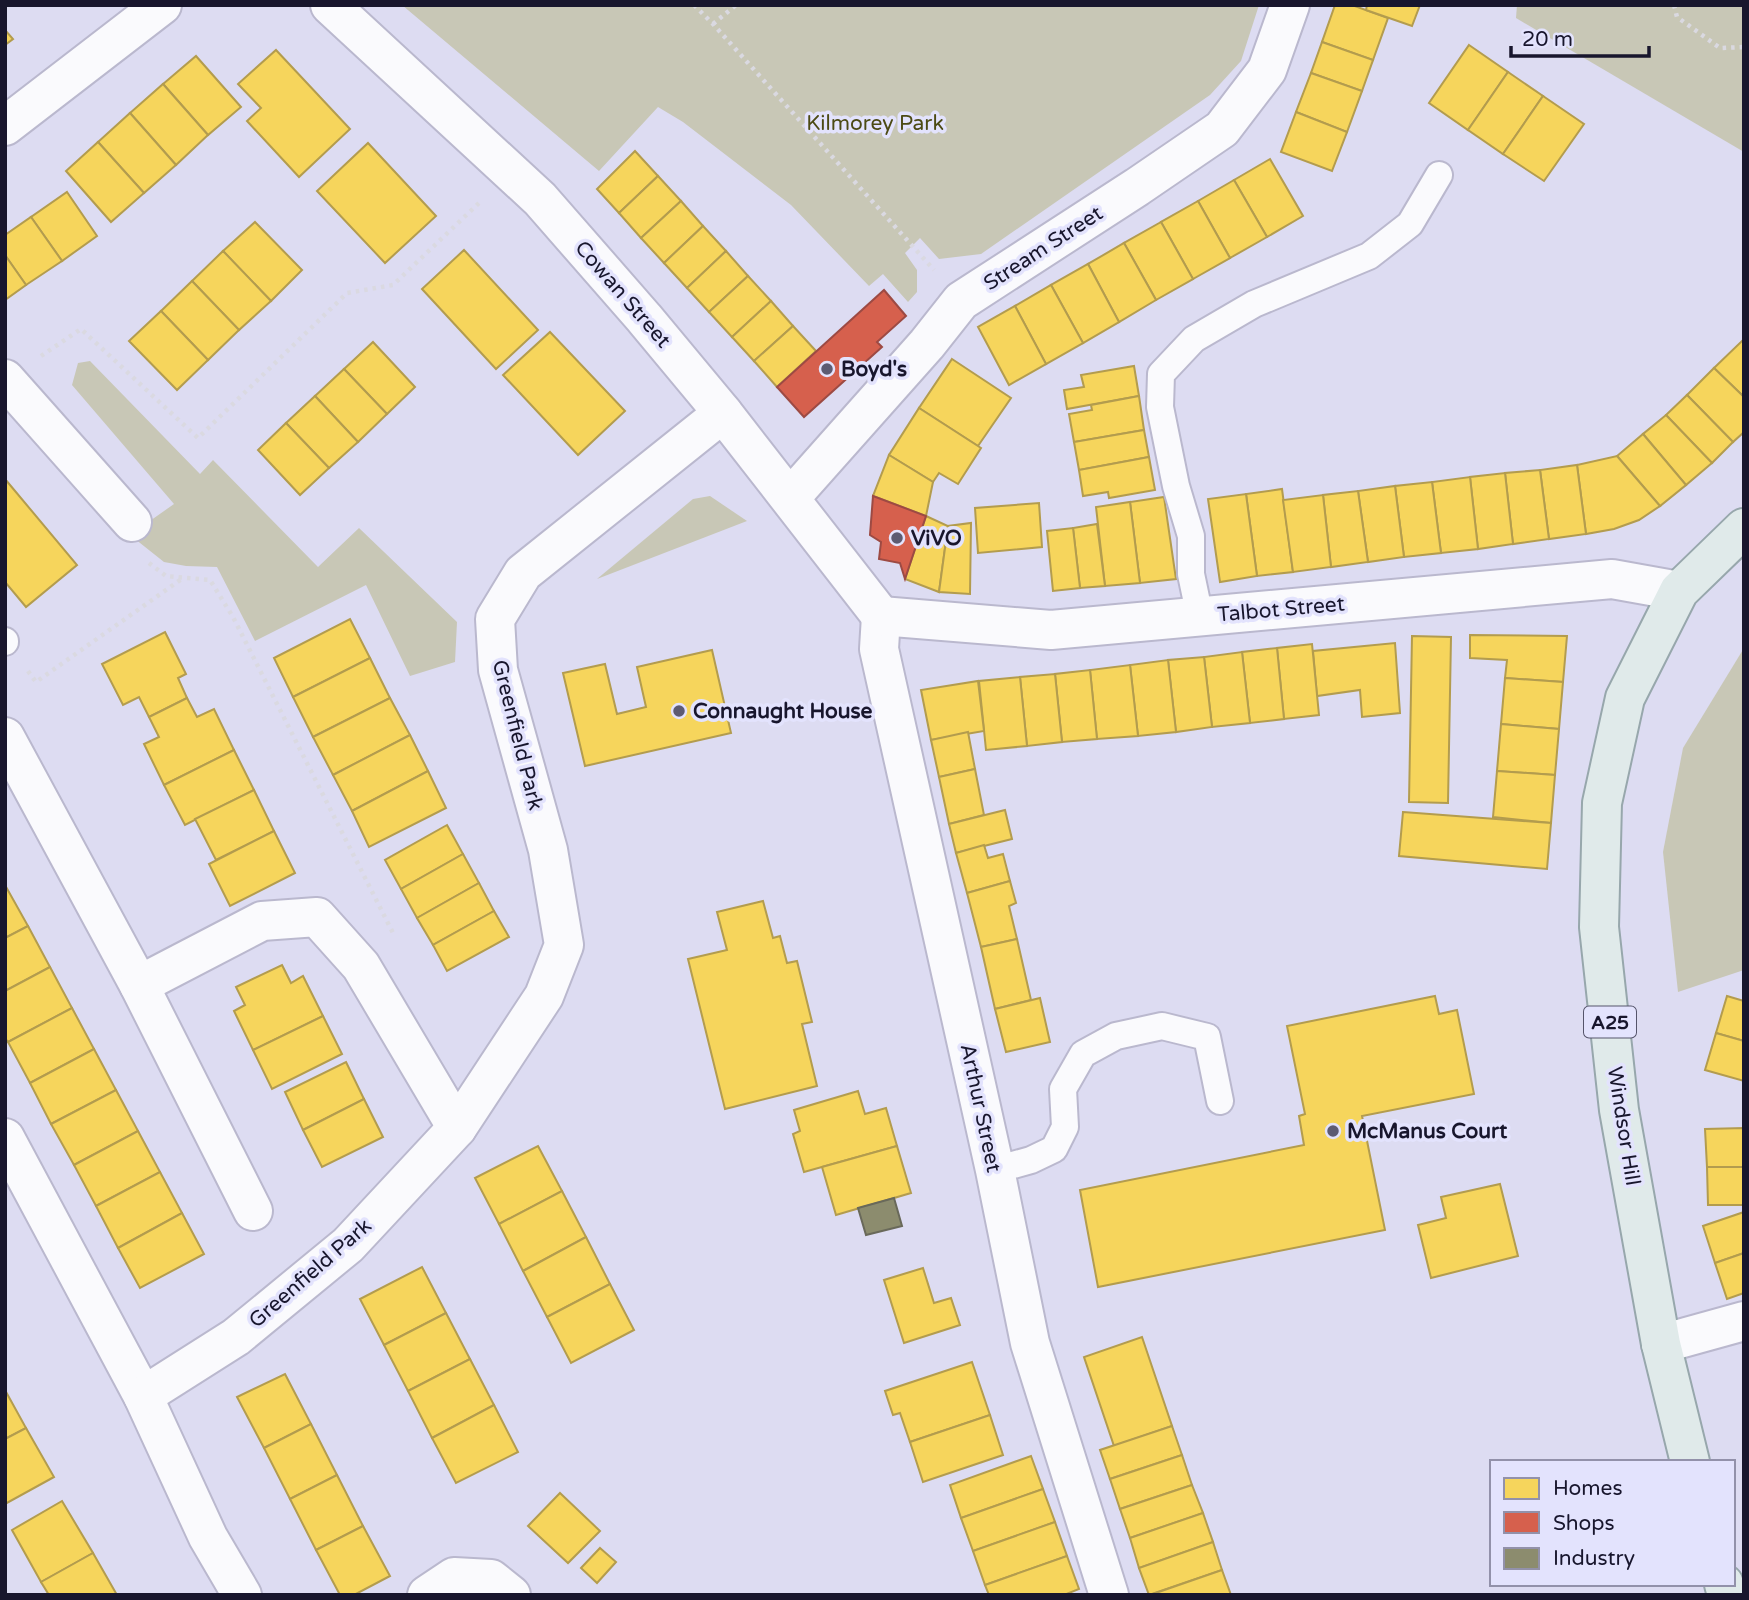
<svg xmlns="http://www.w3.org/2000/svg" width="1749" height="1600" font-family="'Varela Round',sans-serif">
	<rect width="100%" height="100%" fill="#dddcf2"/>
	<g fill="#c8c7b6">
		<polygon points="402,5 1259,5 1241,61 1210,95 981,254 939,259 920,238 905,253 917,270 917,292 908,302 883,274 869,286 791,205 683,122 658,107 599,171"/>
		<polygon points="1517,5 1744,5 1744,152 1516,18"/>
		<polygon points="90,361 200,474 213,460 318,567 359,528 457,622 455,662 410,676 366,585 255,641 217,567 186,566 164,562 130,535 174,504 72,385 78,363"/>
		<polygon points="710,496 747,521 597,579 693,499"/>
		<polygon points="1744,648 1744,970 1678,992 1663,852 1683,748"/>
	</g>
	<g fill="#f6d55c" stroke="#b39c4e" stroke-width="2">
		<polygon points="1335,5 1352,5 1388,18 1373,60 1322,42"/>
		<polygon points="1367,5 1420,5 1412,26 1366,10"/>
		<polygon points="5,30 13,39 5,45"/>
		<polygon points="1322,42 1373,60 1362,91 1311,73"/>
		<polygon points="1469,45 1508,72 1468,130 1429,103"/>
		<polygon points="276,50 350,129 299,177 247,121 261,108 238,84"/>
		<polygon points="196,56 241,107 208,135 163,84"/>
		<polygon points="1508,72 1543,96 1503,154 1468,130"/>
		<polygon points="1311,73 1362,91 1347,132 1296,112"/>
		<polygon points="163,84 208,135 176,165 130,113"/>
		<polygon points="1543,96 1584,124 1544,181 1503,154"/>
		<polygon points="1296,112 1347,132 1332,171 1281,152"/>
		<polygon points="130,113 176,165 144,193 98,142"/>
		<polygon points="98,142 144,193 111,222 66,171"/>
		<polygon points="368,143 436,216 385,263 317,191"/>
		<polygon points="635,151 658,176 619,213 597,189"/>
		<polygon points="1270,159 1303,216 1267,237 1234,180"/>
		<polygon points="658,176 681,201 641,238 619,213"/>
		<polygon points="1234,180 1267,237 1230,258 1198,201"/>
		<polygon points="67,192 97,236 62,261 31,217"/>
		<polygon points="681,201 703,226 664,263 641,238"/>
		<polygon points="1198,201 1230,258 1193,279 1161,222"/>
		<polygon points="31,217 62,261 26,285 5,255 5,235"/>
		<polygon points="255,222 302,270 271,301 223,251"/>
		<polygon points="1161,222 1193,279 1156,300 1124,243"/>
		<polygon points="703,226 726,251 687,288 664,263"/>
		<polygon points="1124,243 1156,300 1119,322 1088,264"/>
		<polygon points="464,250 538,330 496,369 422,289"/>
		<polygon points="223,251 271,301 239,330 192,281"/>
		<polygon points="726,251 748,276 709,312 687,288"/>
		<polygon points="5,255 26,285 5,300"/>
		<polygon points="1088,264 1119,322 1083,343 1051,285"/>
		<polygon points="748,276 771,301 732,337 709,312"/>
		<polygon points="192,281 239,330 208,360 161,311"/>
		<polygon points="1051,285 1083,343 1046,364 1015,306"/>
		<polygon points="771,301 793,326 754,361 732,337"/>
		<polygon points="1015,306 1046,364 1009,385 978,327"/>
		<polygon points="161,311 208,360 177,390 129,341"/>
		<polygon points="793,326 816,351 777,387 754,361"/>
		<polygon points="550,332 625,411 578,455 503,375"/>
		<polygon points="1744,339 1744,397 1714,368"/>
		<polygon points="373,342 415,387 387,414 344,369"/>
		<polygon points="952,359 1011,398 978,446 919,408"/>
		<polygon points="1134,366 1139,396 1067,409 1064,390 1084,387 1081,375"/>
		<polygon points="1714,368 1744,397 1744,432 1733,442 1687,395"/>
		<polygon points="344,369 387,414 358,442 315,396"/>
		<polygon points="1687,395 1733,442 1712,463 1666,415"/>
		<polygon points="315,396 358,442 329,468 286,423"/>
		<polygon points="1139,396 1144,430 1074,442 1069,414 1092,410 1091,405"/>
		<polygon points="919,408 981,448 958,484 939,473 933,482 889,455"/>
		<polygon points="1666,415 1712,463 1686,485 1643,434"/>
		<polygon points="286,423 329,468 300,495 258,450"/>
		<polygon points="1144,430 1149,457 1079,470 1074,442"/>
		<polygon points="1643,434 1686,485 1660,506 1617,456"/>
		<polygon points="889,455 933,482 926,516 873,496"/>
		<polygon points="1617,456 1660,506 1639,520 1614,529 1586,534 1577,465"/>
		<polygon points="1149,457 1155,490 1109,498 1108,492 1083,496 1079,470"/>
		<polygon points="1577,465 1586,534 1549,539 1540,470"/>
		<polygon points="1540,470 1549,539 1513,544 1505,473"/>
		<polygon points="1505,473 1513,544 1478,549 1470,477"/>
		<polygon points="1470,477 1478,549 1441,553 1432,482"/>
		<polygon points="5,479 77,565 26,607 5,582"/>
		<polygon points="1432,482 1441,553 1404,557 1395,486"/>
		<polygon points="1395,486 1404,557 1368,562 1358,491"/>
		<polygon points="1282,489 1293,572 1257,576 1246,494"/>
		<polygon points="1358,491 1368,562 1331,567 1323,495"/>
		<polygon points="1246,494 1257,576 1220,582 1208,499"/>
		<polygon points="1323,495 1331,567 1293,572 1283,500"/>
		<polygon points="1164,497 1176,579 1140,583 1130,502"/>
		<polygon points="1130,502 1140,583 1105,586 1096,507"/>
		<polygon points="1039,503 1042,547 978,553 975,508"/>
		<polygon points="926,516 948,526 939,592 905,579"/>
		<polygon points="971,523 970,594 939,592 948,526"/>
		<polygon points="1097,524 1105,586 1080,588 1073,528"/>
		<polygon points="1073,528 1080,588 1053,591 1047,531"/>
		<polygon points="350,619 370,658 293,697 274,658"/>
		<polygon points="165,632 186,674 178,678 187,698 149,717 139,697 123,705 102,664"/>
		<polygon points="1470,635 1567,636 1563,682 1505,678 1507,660 1470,658"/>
		<polygon points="1412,636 1451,637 1448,803 1409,802"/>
		<polygon points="1395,643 1400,713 1362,717 1360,690 1317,696 1313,651"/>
		<polygon points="1312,644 1319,715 1284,719 1277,648"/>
		<polygon points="1277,648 1284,719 1250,723 1242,652"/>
		<polygon points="712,650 731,733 585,766 563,673 605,664 617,714 646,707 637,667"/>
		<polygon points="1242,652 1250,723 1212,727 1204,657"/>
		<polygon points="1204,657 1212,727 1176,732 1168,660"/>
		<polygon points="370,658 390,698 313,737 293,697"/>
		<polygon points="1168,660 1176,732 1138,736 1130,665"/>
		<polygon points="1130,665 1138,736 1097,739 1090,670"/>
		<polygon points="1090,670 1097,739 1062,742 1055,674"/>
		<polygon points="1055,674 1062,742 1027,746 1020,677"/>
		<polygon points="1020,677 1027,746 986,750 979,681"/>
		<polygon points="1505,678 1563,682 1559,729 1501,724"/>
		<polygon points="978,681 984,731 931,740 921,690"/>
		<polygon points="187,698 197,717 214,709 234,750 164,785 144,744 159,737 149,717"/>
		<polygon points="390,698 410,735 333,775 313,737"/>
		<polygon points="1501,724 1559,729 1555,775 1497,771"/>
		<polygon points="968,732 975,769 939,777 931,740"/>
		<polygon points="410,735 428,771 352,811 333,775"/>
		<polygon points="234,750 254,790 185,825 164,785"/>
		<polygon points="975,769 984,815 949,824 939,777"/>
		<polygon points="428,771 446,808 369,847 352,811"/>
		<polygon points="1497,771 1555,775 1551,823 1493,817"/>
		<polygon points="254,790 274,831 216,860 195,819"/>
		<polygon points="1005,810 1012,839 956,853 949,824"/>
		<polygon points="1403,812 1551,823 1547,869 1399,856"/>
		<polygon points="447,825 463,854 401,889 385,860"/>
		<polygon points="274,831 295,873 230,906 209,864"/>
		<polygon points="984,845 988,858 1003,854 1010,881 967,893 956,853"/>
		<polygon points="463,854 479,883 417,918 401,889"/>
		<polygon points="1010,881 1016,903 1009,906 1017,939 981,947 967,893"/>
		<polygon points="479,883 494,911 433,945 417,918"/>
		<polygon points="5,885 28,926 5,938"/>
		<polygon points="763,901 773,938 780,936 787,963 797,961 812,1022 802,1024 817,1086 725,1109 688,959 727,950 717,912"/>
		<polygon points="494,911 509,937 447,971 433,945"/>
		<polygon points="28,926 50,967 5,991 5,938"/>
		<polygon points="1017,939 1031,1000 995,1009 981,947"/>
		<polygon points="282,965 291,983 303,976 323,1016 253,1050 234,1011 245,1005 236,987"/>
		<polygon points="50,967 72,1008 8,1042 5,1038 5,991"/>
		<polygon points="1435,996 1439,1014 1457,1010 1474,1094 1362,1116 1385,1230 1098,1287 1080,1190 1304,1145 1299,1116 1305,1114 1287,1026"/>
		<polygon points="1727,996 1744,1001 1744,1041 1716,1033"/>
		<polygon points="1040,998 1050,1042 1006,1052 995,1009"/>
		<polygon points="72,1008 94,1049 30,1083 8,1042"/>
		<polygon points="323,1016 342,1054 272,1089 253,1050"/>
		<polygon points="1716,1033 1744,1041 1744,1081 1705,1070"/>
		<polygon points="94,1049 116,1090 51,1124 30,1083"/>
		<polygon points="346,1062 364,1099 303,1130 285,1092"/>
		<polygon points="116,1090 138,1131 74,1165 51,1124"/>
		<polygon points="858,1091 865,1114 886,1108 897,1146 804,1172 793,1134 800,1131 794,1110"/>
		<polygon points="364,1099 383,1137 322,1167 303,1130"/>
		<polygon points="1744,1128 1744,1167 1707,1167 1705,1129"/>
		<polygon points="138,1131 160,1172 96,1206 74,1165"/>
		<polygon points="538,1146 562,1191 499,1224 475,1178"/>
		<polygon points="897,1146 911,1193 836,1215 822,1167"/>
		<polygon points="1707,1167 1744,1167 1744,1205 1708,1205"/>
		<polygon points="160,1172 182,1213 118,1248 96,1206"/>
		<polygon points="1500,1184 1518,1256 1431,1278 1418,1225 1446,1218 1441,1197"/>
		<polygon points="562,1191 586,1237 523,1271 499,1224"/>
		<polygon points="1744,1212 1744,1253 1715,1263 1703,1226"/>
		<polygon points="182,1213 204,1254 140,1288 118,1248"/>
		<polygon points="586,1237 610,1284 547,1317 523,1271"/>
		<polygon points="1744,1253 1744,1293 1727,1299 1715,1263"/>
		<polygon points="422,1267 446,1313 384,1345 360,1299"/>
		<polygon points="923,1268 934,1303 951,1298 960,1325 904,1343 884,1280"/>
		<polygon points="610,1284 634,1330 571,1363 547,1317"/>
		<polygon points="446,1313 470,1359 408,1391 384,1345"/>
		<polygon points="1142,1337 1172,1426 1114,1446 1084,1357"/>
		<polygon points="470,1359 494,1405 432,1438 408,1391"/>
		<polygon points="972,1362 990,1415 910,1442 900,1413 893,1415 885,1391"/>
		<polygon points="285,1374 311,1424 264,1448 237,1397"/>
		<polygon points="5,1390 26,1428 5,1439"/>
		<polygon points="494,1405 518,1452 456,1483 432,1438"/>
		<polygon points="990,1415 1003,1455 923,1482 910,1442"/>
		<polygon points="311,1424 337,1475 290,1499 264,1448"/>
		<polygon points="1172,1426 1182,1455 1110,1479 1100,1450"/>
		<polygon points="26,1428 54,1477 5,1504 5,1439"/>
		<polygon points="1182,1455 1192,1485 1120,1509 1110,1479"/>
		<polygon points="1031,1456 1043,1489 961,1518 950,1485"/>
		<polygon points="337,1475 363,1526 316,1550 290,1499"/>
		<polygon points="1192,1485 1203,1513 1130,1538 1120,1509"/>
		<polygon points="1043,1489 1055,1522 973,1551 961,1518"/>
		<polygon points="560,1493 600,1531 568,1563 528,1526"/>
		<polygon points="62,1501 93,1553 41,1582 12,1530"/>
		<polygon points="1203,1513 1213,1542 1139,1568 1130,1538"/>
		<polygon points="1055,1522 1067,1556 985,1585 973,1551"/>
		<polygon points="363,1526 390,1576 354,1595 340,1595 316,1550"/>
		<polygon points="1213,1542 1222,1570 1149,1595 1139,1568"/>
		<polygon points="600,1548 616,1562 597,1583 581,1568"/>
		<polygon points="93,1553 117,1595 49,1595 41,1582"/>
		<polygon points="1067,1556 1079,1589 1064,1595 989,1595 985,1585"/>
		<polygon points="1222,1570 1231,1595 1150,1595"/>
	</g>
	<g fill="#d6604d" stroke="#9d4a43" stroke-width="2">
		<polygon points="884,290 906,316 877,342 882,347 804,417 777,387"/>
		<polygon points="873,496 926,516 905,579 900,563 879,559 881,542 870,535"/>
	</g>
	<polygon fill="#8c8c6e" stroke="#69695a" stroke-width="2" points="894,1198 902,1226 866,1235 858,1208"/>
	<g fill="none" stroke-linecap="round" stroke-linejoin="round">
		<g stroke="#bab8ce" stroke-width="30">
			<g id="service">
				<polyline points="1200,617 1191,574 1191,536 1176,486 1160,407 1161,374 1194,339 1254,304 1369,256 1410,224 1439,175"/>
				<polyline points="5,641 5,642"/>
				<polyline points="995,1170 1031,1160 1054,1149 1065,1127 1063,1089 1083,1054 1116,1036 1162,1026 1207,1037 1220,1101"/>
			</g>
		</g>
		<g stroke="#bab8ce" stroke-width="42">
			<g id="minor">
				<polyline points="330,5 540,199 644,318 723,413 881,616"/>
				<polyline points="5,126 162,5"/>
				<polyline points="5,379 132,522"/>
				<polyline points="791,497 927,344 961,301 1137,187 1222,129 1267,70 1290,5"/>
				<polyline points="881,616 879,649 995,1170 1030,1343 1109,1595"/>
				<polyline points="881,616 1051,630 1612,579 1679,591"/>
				<polyline points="5,737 139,985 253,1211"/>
				<polyline points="139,985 262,921 317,917 361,966 457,1128"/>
				<polyline points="5,1138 143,1396 208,1537 242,1595"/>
				<polyline points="1661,1344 1744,1321"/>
				<polyline points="143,1396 236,1337 348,1245 457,1128 544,996 564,945 548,850 498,670 495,619 523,573 723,413"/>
				<polyline points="427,1595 454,1577 491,1579 511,1595"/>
			</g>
		</g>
		<g stroke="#97a7ac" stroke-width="42">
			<g id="primary">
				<polyline points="1690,1462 1661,1344 1619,1110 1599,927 1602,803 1625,698 1679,591 1744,528"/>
				<polyline points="1724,1584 1727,1595"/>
			</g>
		</g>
		<g stroke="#dad9e1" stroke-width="4.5" stroke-dasharray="3.5 5" stroke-linecap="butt">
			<polyline points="694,5 713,24 934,270"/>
			<polyline points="1674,5 1677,17 1720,48 1744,47"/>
			<polyline points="713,24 736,5"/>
			<polyline points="41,356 81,329 198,438 347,293 393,285 480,202"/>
			<polyline points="149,563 166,576 210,580 233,617 393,933"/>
			<polyline points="28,671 36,682 183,578"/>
		</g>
		<use href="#service" stroke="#fafafd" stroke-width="26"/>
		<use href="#minor" stroke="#fafafd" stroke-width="38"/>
		<use href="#primary" stroke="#e0eaea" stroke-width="38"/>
	</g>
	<g fill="#5d5b72" stroke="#e3e3fd" stroke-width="2.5">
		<circle cx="827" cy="369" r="7"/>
		<circle cx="897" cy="538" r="7"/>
		<circle cx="679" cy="711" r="7"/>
		<circle cx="1333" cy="1131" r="7"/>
	</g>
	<g text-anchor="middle" stroke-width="7" stroke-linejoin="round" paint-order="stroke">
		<rect fill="#e3e3fd" stroke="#55546b" stroke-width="2" x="1584" y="1006.5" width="52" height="31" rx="5"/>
		<g font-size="19" font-weight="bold" fill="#18162d">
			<text x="1610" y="1029">A25</text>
		</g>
		<g font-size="21" fill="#4c4a14" stroke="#e3e3fd">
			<text x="875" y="130">Kilmorey Park</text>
		</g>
		<g font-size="21" fill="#18162d" stroke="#e3e3fd">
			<text transform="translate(1043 248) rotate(-33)" y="7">Stream Street</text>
			<text transform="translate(623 294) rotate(49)" y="7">Cowan Street</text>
			<text transform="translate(1281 609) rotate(-5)" y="7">Talbot Street</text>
			<text transform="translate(518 735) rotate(76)" y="7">Greenfield Park</text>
			<text transform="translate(981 1108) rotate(78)" y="7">Arthur Street</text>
			<text transform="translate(1624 1126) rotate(81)" y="7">Windsor Hill</text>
			<text transform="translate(310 1273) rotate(-41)" y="7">Greenfield Park</text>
		</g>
		<g font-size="21" font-weight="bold" fill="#18162d" stroke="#e3e3fd" text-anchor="start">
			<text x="841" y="376">Boyd's</text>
			<text x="911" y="545">ViVO</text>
			<text x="693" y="718">Connaught House</text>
			<text x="1347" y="1138">McManus Court</text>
		</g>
	</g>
	<rect width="1749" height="1600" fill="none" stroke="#18162d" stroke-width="14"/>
	<rect x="1490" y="1460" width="245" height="126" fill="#e3e3fd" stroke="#9291aa" stroke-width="2"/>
	<rect x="1504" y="1478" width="35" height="21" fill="#f6d55c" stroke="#9291aa" stroke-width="2"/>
	<text x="1553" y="1495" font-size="21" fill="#18162d">Homes</text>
	<rect x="1504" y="1512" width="35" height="21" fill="#d6604d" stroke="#9291aa" stroke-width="2"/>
	<text x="1553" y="1530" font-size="21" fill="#18162d">Shops</text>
	<rect x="1504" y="1548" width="35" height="21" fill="#8c8c6e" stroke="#9291aa" stroke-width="2"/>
	<text x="1553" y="1565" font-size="21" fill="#18162d">Industry</text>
	<path d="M1511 46v10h138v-10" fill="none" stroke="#18162d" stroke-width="3.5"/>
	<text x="1522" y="46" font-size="21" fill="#18162d" stroke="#e3e3fd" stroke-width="5" paint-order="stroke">20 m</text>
</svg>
